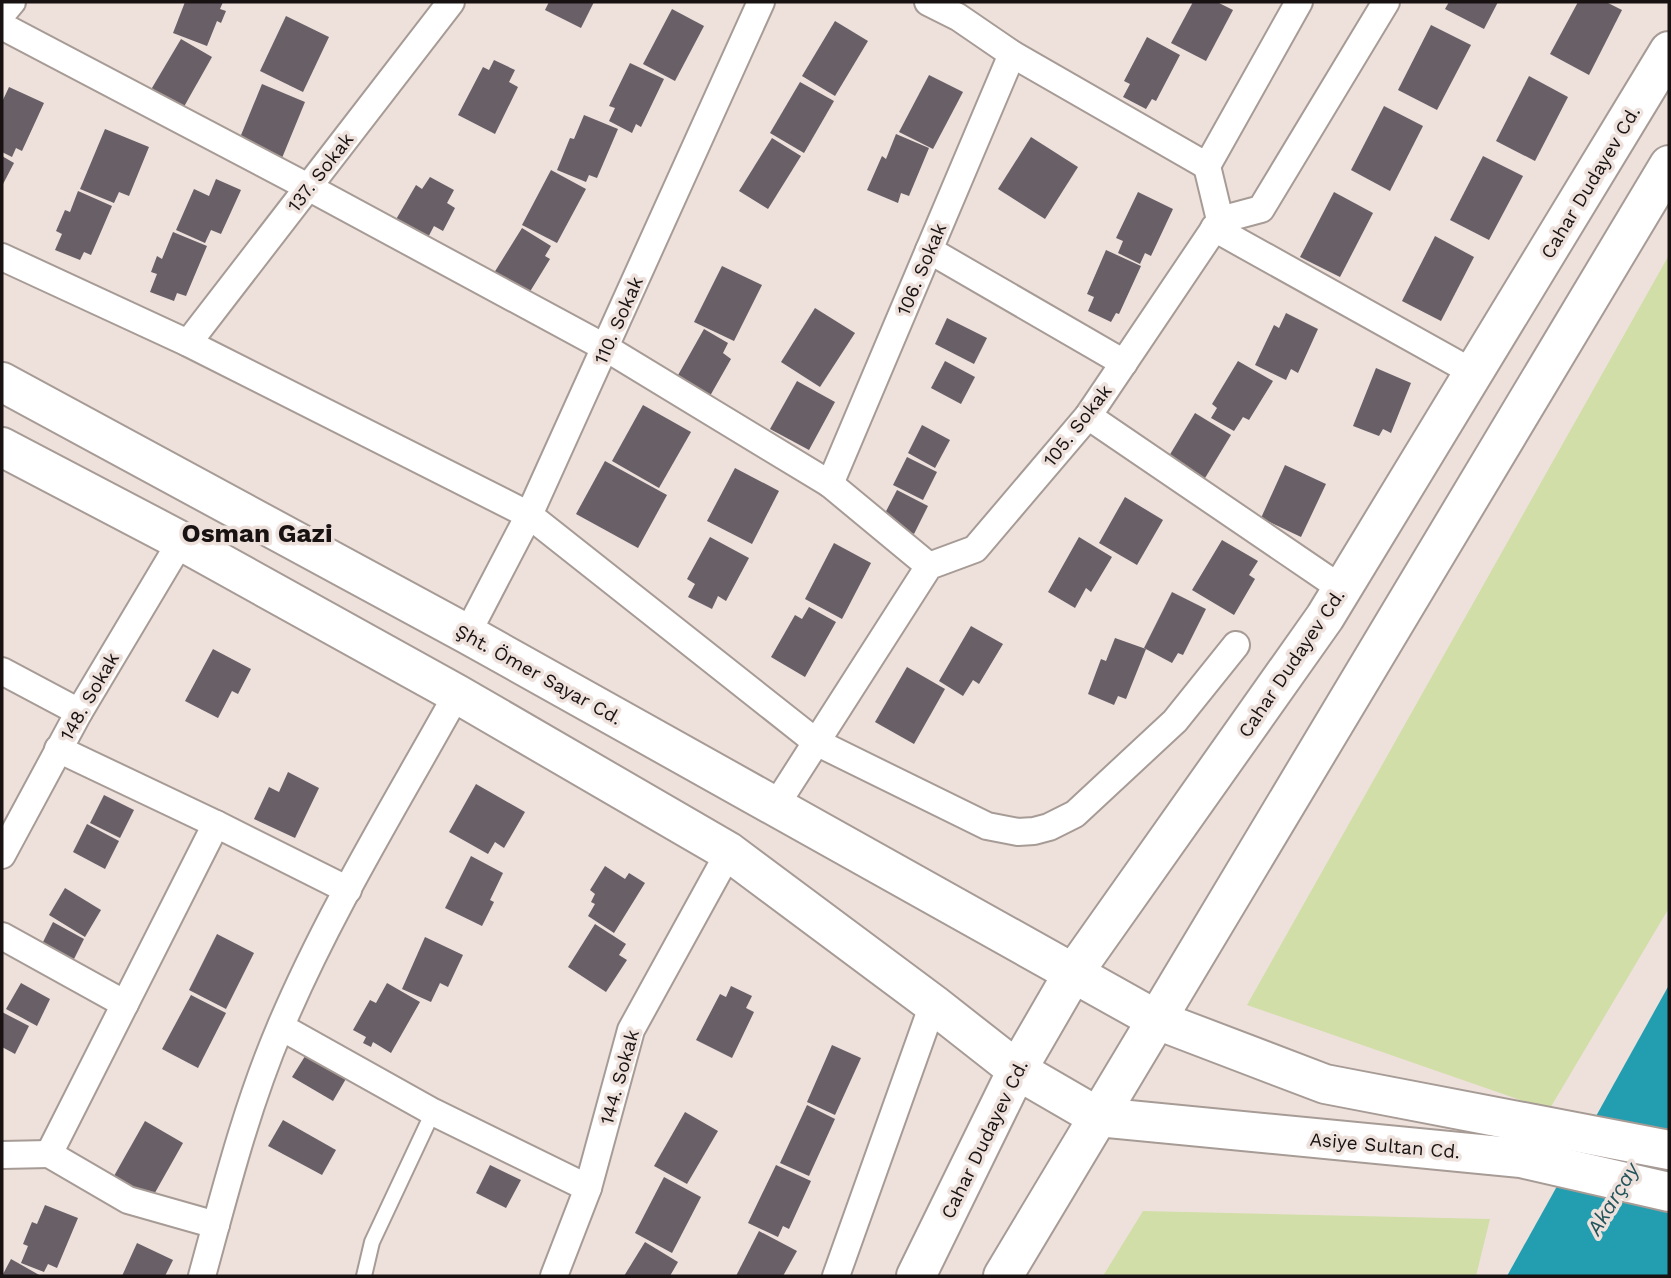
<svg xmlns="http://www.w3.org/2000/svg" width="1671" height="1278" font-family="'Work Sans',sans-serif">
	<rect width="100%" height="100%" fill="#eee1dc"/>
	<g fill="#d1dea7">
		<polygon points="1669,255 1669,908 1549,1110 1247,1005"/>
		<polygon points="1143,1211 1490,1219 1476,1276 1103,1276"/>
	</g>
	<polygon fill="#229eb0" points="1669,985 1669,1276 1507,1276"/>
	<g fill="#685f67">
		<polygon points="185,2 223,2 220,9 226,11 221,23 217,21 207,46 173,33"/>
		<polygon points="549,2 594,2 581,28 545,10"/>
		<polygon points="1193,2 1217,2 1233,10 1206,61 1171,43"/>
		<polygon points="1449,2 1498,2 1484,29 1445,9"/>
		<polygon points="1578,2 1606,2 1622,10 1589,75 1550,54"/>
		<polygon points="672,9 704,26 675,81 643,64"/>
		<polygon points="286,16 329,37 303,92 260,71"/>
		<polygon points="835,21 868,41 835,96 802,76"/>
		<polygon points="1431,25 1471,45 1437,110 1398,90"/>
		<polygon points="1147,37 1180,55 1156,101 1152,99 1146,109 1123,97 1130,84 1124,81"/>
		<polygon points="181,39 212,57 181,112 149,93"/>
		<polygon points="494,60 515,70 509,82 518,87 495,134 458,115 483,67 489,70"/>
		<polygon points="630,63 664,79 641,127 636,124 632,133 609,121 615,108 609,106"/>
		<polygon points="929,75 963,92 933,149 899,132"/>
		<polygon points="1529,76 1568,97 1535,161 1496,141"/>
		<polygon points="800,82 834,101 804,153 770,133"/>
		<polygon points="262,84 305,102 282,158 239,140"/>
		<polygon points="9,87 44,103 22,151 16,148 12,157 2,152 2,102"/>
		<polygon points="1384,106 1423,126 1390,191 1351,170"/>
		<polygon points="584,115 618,129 597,178 589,175 586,182 557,170 570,138 574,139"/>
		<polygon points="105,129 149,147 129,196 119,192 114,203 80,189"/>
		<polygon points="896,134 929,148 909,196 901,193 898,203 867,190 882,156 886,159"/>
		<polygon points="1031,137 1078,167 1045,219 998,189"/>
		<polygon points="772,138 801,156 768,209 739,191"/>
		<polygon points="2,156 14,163 2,186"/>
		<polygon points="1483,156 1523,176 1489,240 1450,220"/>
		<polygon points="551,170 586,189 557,243 522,225"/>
		<polygon points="430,177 454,190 447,203 455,208 443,231 434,226 423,247 391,228 416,185 422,189"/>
		<polygon points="216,179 241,190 221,234 211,230 205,243 176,230 194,189 209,196"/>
		<polygon points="78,191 112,206 91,255 84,252 80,260 55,250 62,234 56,231 65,210 70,212"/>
		<polygon points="1138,192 1173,209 1151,256 1145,253 1140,264 1118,253 1123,241 1116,238"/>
		<polygon points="1334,192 1373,213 1340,277 1300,257"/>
		<polygon points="522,228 551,246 545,256 550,259 523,303 489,281"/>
		<polygon points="173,232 207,246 186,296 177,293 174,301 150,292 157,274 151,272 157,256 162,259"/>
		<polygon points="1435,236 1474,257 1441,321 1402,301"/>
		<polygon points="1106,250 1141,266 1119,314 1116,313 1111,322 1088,311 1094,297 1087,294"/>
		<polygon points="722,266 762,285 734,341 694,322"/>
		<polygon points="815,308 855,333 820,387 781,362"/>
		<polygon points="1286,313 1318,329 1298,373 1291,369 1286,380 1255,365 1274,325 1279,328"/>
		<polygon points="947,318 987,338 974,364 935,344"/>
		<polygon points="704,329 728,343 723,353 731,359 706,403 673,384"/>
		<polygon points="945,361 975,377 961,404 931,388"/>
		<polygon points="1238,361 1273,381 1249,420 1243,417 1234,431 1211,418 1217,408 1212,404"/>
		<polygon points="1376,368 1411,383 1391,433 1383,429 1379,436 1353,426"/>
		<polygon points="797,381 835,402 809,450 770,429"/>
		<polygon points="643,405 691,432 659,488 612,461"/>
		<polygon points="1195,413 1231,435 1199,488 1163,466"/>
		<polygon points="922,425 950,440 935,468 908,453"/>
		<polygon points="907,457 937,472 923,500 893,485"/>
		<polygon points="605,461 667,495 638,548 576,514"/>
		<polygon points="1285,465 1326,484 1301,537 1261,518"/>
		<polygon points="735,468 779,491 752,544 707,521"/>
		<polygon points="897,490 928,506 914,534 882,519"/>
		<polygon points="1125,497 1163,520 1137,565 1099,543"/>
		<polygon points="710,537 749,558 726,601 718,596 712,609 688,597 695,584 687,579"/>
		<polygon points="1079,537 1112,557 1091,592 1086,588 1075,608 1048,592"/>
		<polygon points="1222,540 1258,561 1249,575 1255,579 1234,615 1192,590"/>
		<polygon points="834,543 871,563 842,619 805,599"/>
		<polygon points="1172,592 1206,609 1183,655 1178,653 1172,663 1144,648"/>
		<polygon points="809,607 836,622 805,677 771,657 795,615 802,619"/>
		<polygon points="971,626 1003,644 979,684 973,680 963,696 939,681"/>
		<polygon points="1115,638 1146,649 1126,699 1118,696 1114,705 1088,694 1101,659 1106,661"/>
		<polygon points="213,649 251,669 238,694 232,691 218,718 185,701"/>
		<polygon points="907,667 945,689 914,744 875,722"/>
		<polygon points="288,772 319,788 295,838 254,819 269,787 279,792"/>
		<polygon points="476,784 525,812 504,848 495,842 488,854 449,832"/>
		<polygon points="104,795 134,810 120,838 90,823"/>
		<polygon points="87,824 119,841 105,869 73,852"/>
		<polygon points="471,856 503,873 490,900 494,902 482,926 445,908"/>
		<polygon points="605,866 625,879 629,873 645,883 614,933 588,916 595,904 591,902 595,894 590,890"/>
		<polygon points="65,888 101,910 85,937 49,915"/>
		<polygon points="53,922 84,939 70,967 39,950"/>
		<polygon points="595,924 626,944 619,955 627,960 606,992 568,967"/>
		<polygon points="217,934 254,953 226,1009 189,990"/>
		<polygon points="425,937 463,955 448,987 440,983 431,1002 402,989"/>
		<polygon points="21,983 50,999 37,1026 6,1009"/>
		<polygon points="387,983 420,1002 391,1053 373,1042 371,1047 363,1043 366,1037 353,1030 370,1000 376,1003"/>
		<polygon points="731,986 752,996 746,1008 754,1012 732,1058 696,1040 720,994 726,997"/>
		<polygon points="191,995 226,1013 198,1068 162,1049"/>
		<polygon points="2,1012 29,1026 15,1054 2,1047"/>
		<polygon points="832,1045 861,1058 835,1115 807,1102"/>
		<polygon points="307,1053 347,1077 333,1101 292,1077"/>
		<polygon points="807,1105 835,1119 809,1176 780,1163"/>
		<polygon points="685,1112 718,1131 687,1184 654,1166"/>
		<polygon points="283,1120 336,1150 322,1175 268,1146"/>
		<polygon points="145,1121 183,1143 152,1198 114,1176"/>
		<polygon points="490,1165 521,1180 506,1208 476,1193"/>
		<polygon points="776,1165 811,1181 789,1229 783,1226 778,1237 748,1223"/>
		<polygon points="664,1177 701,1197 672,1253 635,1233"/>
		<polygon points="45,1205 78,1218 57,1268 48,1264 44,1272 21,1263 28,1246 23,1244 32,1222 37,1224"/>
		<polygon points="759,1231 797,1251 783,1276 736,1276"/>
		<polygon points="645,1242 678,1262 670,1276 624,1276"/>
		<polygon points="137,1243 173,1260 165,1276 122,1276"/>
		<polygon points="11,1259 41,1276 2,1276"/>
	</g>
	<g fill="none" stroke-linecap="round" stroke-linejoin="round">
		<g stroke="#a79b96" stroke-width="18">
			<polyline id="lane" points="364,1276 372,1242 433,1112"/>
		</g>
		<g stroke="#a79b96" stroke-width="30">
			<g id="street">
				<polyline points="928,2 958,17 1012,54 1207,166"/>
				<polyline points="2,14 12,2"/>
				<polyline points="2,26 308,187 606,348 830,484 929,566"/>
				<polyline points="1220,220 1261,209 1386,2"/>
				<polyline points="1214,228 1474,373"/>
				<polyline points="929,250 1124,363"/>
				<polyline points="2,257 188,343 529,515 816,742 987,826 1018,832 1034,831 1049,827 1075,814 1175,721 1236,645"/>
				<polyline points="188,343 451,2"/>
				<polyline points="1088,416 1342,589"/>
				<polyline points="830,484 1012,54"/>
				<polyline points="467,634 529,515 761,2"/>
				<polyline points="2,671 79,712"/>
				<polyline points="58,749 216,824"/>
				<polyline points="776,805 929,566 975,549 1088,416 1220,220 1207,166 1299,2"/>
				<polyline points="2,855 79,712 181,541"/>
				<polyline points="2,936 125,1004"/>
				<polyline points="281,1027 433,1112 588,1188"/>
				<polyline points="2,1155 49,1154"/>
				<polyline points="216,1225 128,1200 49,1154 216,824 348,890"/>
				<path d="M202 1276C225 1192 246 1108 280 1028 329 912 396 804 457 694"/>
				<polyline points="554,1276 588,1188 631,1030 729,852"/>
				<polyline points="836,1276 933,1004"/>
			</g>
		</g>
		<g stroke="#a79b96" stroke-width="42">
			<g id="secondary">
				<polyline points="2,382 467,634 1157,1020 1325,1084 1669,1150"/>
				<polyline points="2,447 181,541 457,694 729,852 933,1004 1017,1070 1098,1117 1521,1158 1669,1192"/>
				<polyline points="916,1276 1017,1070 1072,975 1325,617 1669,51"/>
				<polyline points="1003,1276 1669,165"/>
			</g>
		</g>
		<use href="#lane" stroke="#fff" stroke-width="14"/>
		<use href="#street" stroke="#fff" stroke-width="26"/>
		<use href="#secondary" stroke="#fff" stroke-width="38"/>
	</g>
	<g text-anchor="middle" stroke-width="7" stroke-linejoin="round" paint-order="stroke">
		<g font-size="19" fill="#181312" stroke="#eee1dc">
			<text transform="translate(320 172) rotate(-52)" y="7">137. Sokak</text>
			<text transform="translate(1590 182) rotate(-59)" y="7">Cahar Dudayev Cd.</text>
			<text transform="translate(921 269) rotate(-67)" y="7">106. Sokak</text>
			<text transform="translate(618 320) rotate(-66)" y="7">110. Sokak</text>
			<text transform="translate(1077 425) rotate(-52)" y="7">105. Sokak</text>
			<text transform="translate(1291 663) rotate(-56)" y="7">Cahar Dudayev Cd.</text>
			<text transform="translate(539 674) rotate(29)" y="7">Şht. Ömer Sayar Cd.</text>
			<text transform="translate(89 696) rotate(-60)" y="7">148. Sokak</text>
			<text transform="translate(619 1077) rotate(-74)" y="7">144. Sokak</text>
			<text transform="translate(984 1139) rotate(-64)" y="7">Cahar Dudayev Cd.</text>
			<text transform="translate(1385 1145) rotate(5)" y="7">Asiye Sultan Cd.</text>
		</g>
		<g font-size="21" font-style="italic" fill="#22535b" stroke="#eee1dc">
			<text transform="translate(1613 1199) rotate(-59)" y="7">Akarçay</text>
		</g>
		<g font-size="26" font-weight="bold" fill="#181312" stroke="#eee1dc">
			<text x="257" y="542">Osman Gazi</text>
		</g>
	</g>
	<rect width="1671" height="1278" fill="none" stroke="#181312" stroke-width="7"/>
</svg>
